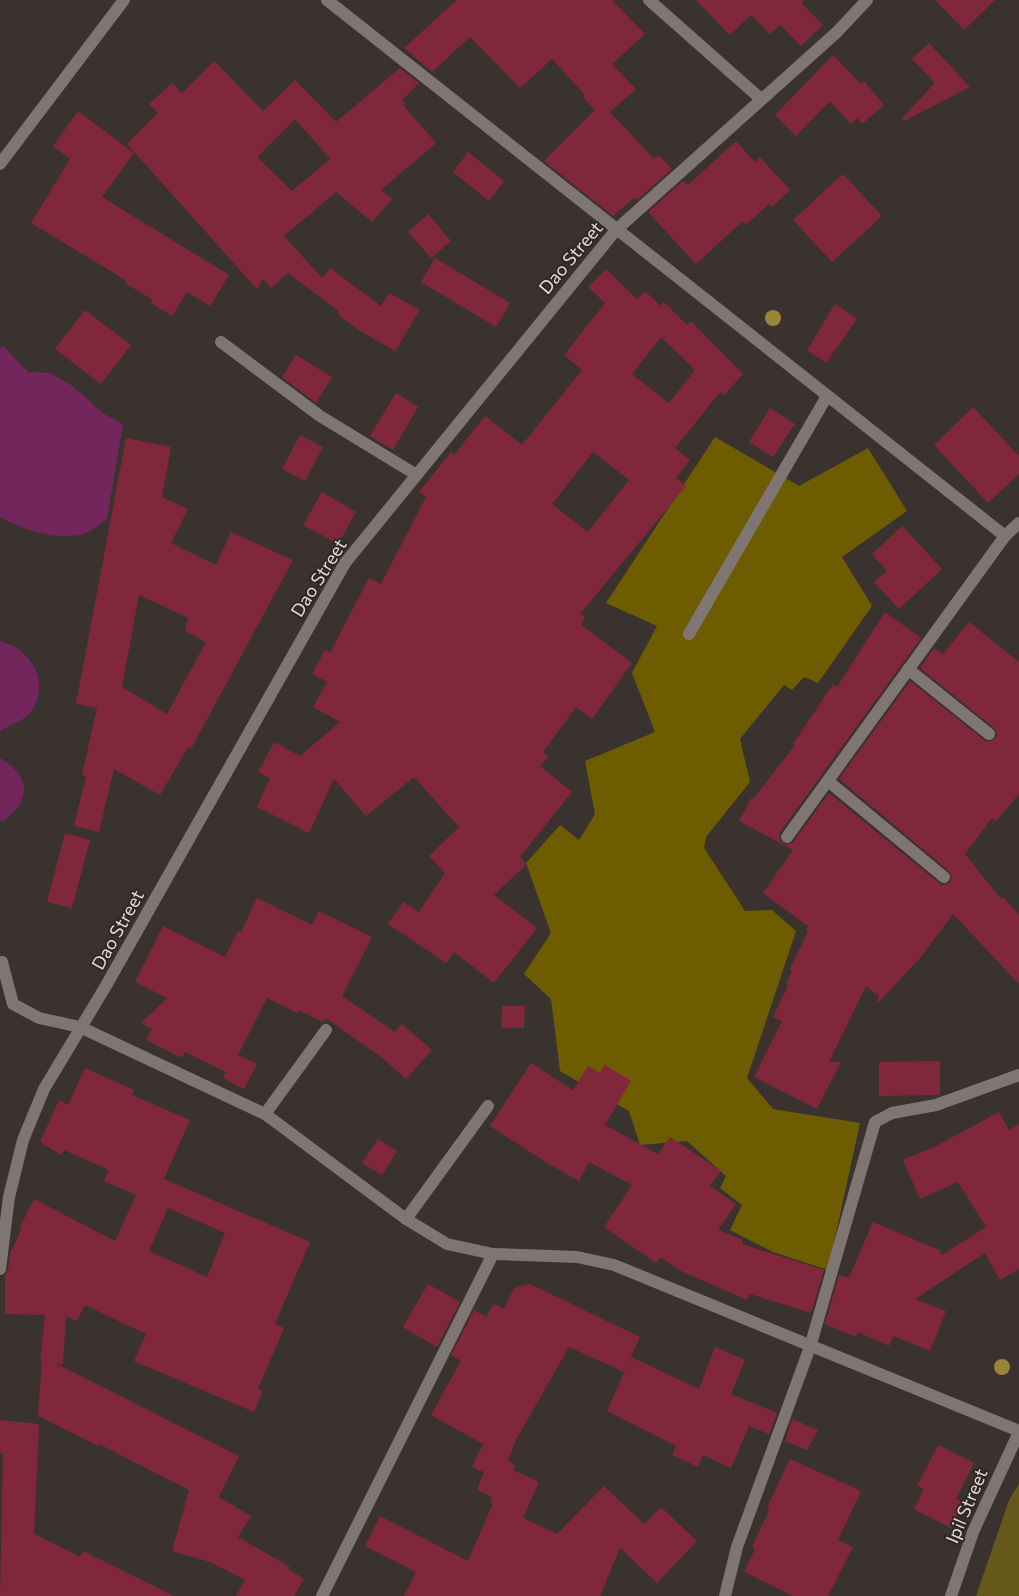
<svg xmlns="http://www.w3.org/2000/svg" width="1019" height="1596" font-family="Commissioner,sans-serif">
	<rect width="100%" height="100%" fill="#3a322f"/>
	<polygon fill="#65581b" points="1019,1484 1019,1596 976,1596 1009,1500"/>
	<polygon fill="#6d5d00" points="715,437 799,486 868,448 907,511 842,557 872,606 818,683 804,677 792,690 784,685 740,739 750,782 706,837 704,848 745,911 772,910 796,931 747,1078 773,1109 860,1123 828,1270 773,1252 730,1230 742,1205 720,1188 726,1176 687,1141 640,1145 629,1111 560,1071 551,999 524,974 551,933 526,863 560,825 579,840 595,814 585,761 655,732 632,673 657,626 606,603"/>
	<g fill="#72265c">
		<path d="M3 346 28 372 50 373 71 385 104 414 123 424 107 519C99 524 89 534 80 535 53 540 23 530 0 517V349Z"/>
		<path d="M0 641C32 649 52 684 30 713 23 722 8 724 0 732Z"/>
		<path d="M0 758C31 776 32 800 3 821L0 820Z"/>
	</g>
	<g fill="#81273c" fill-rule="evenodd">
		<polygon points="457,0 612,0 645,34 612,64 636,89 610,112 654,159 659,155 672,169 637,200 634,198 613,216 544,161 595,110 583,97 585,95 552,59 520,88 470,37 432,72 404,48"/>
		<polygon points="696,0 804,0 801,3 823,25 801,46 780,25 770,34 751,15 730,35"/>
		<polygon points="935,0 995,0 964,30"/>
		<polygon points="929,43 970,87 904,121 902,118 935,83 912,59"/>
		<polygon points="833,55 861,84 864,81 884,105 862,124 858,118 851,124 830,101 796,136 775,115"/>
		<path d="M214 61 263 111 295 80 336 122 400 68 419 83 402 100 405 103 403 105 436 143 381 190 392 199 372 222 336 192 284 236 322 278 330 268 381 306 389 293 420 310 395 351 360 331 337 314 339 311 288 273 271 288 263 279 257 289 127 144 158 113 149 104 172 83 182 93ZM295 119 330 159 292 191 257 157Z"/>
		<polygon points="78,111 134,153 102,197 229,275 210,306 187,292 172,316 151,303 153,300 125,283 127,281 31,223 70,159 53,146"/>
		<polygon points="736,141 755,162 760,157 790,190 772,207 769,204 746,225 743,221 696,264 648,212 683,181 688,185"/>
		<polygon points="468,152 504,181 489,201 453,172"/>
		<polygon points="843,174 882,216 832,262 793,220"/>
		<polygon points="428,214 451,241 431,258 408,232"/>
		<polygon points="435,258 510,303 496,327 421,282"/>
		<path d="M606 269 637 299 645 291 661 306 664 302 687 325 691 321 743 374 724 395 720 392 675 448 690 460 676 478 686 486 580 614 585 617 581 625 632 663 592 719 576 707 543 752 548 757 540 766 572 792 520 857 527 864 494 895 537 928 494 983 454 952 446 963 388 924 403 902 419 912 445 873 429 856 459 827 414 777 366 816 334 779 309 833 257 807 270 778 258 772 274 742 300 756 340 722 313 707 327 682 312 674 325 650 330 653 369 578 381 584 426 497 419 492 451 452 454 455 485 416 522 445 582 370 564 355 605 303 588 287ZM661 337 695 370 669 403 632 374ZM593 452 629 480 588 532 552 504Z"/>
		<polygon points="835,304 857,319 826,363 807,350"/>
		<polygon points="85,310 131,345 101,384 55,349"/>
		<polygon points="296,355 332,377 316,403 282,377"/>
		<polygon points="396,393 418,407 393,450 370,436"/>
		<polygon points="973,407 1019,456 1019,474 988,503 934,445"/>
		<polygon points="770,408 795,424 773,457 749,442"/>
		<polygon points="300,435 323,447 305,481 282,469"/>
		<path d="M126 438 171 447 162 497 188 509 171 543 216 565 231 532 293 560 191 749 188 747 160 795 114 769 99 832 74 826 86 776 82 775 97 708 76 704ZM139 595 188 618 185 631 206 642 167 714 122 687Z"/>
		<polygon points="322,492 356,512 338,544 303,525"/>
		<polygon points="902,526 942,569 899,609 874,582 887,571 872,554"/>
		<polygon points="885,612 921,638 780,832 779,840 786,845 793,842 829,793 939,883 943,885 950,883 952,878 949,871 839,779 910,681 984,740 988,742 995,739 997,735 994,728 920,668 934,648 943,654 969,622 1019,662 1019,794 996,821 992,818 965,854 1001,899 1003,897 1019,915 1019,984 953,914 920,958 878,1003 878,990 876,995 866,986 829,1062 841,1062 817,1109 754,1077 782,1021 773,1017 788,986 786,984 792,971 790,969 808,931 806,930 808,926 763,893 793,850 739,821 752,797 754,798 795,745 793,744 833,684 837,687"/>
		<polygon points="65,833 90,840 72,908 47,902"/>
		<polygon points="257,898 312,925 319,911 372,937 342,996 395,1032 402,1024 432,1050 406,1079 381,1057 326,1018 323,1022 298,1010 297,1013 267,998 238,1055 257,1064 244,1089 223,1078 226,1072 185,1052 182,1058 146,1040 152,1029 141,1023 167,998 135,982 163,926 225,957 238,931 241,932"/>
		<polygon points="502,1006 525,1006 524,1028 501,1028"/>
		<polygon points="940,1061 940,1095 879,1096 879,1062"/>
		<polygon points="531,1063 573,1090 588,1066 600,1073 605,1065 631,1081 605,1125 658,1154 670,1137 721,1171 710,1186 736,1204 718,1230 743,1240 742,1244 824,1270 811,1313 750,1294 747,1300 681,1271 661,1257 656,1263 604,1227 632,1185 589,1162 579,1181 547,1163 490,1126"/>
		<path d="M85 1068 134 1090 132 1095 190 1120 164 1179 310 1242 275 1324 284 1328 258 1389 263 1391 254 1412 134 1361 146 1334 85 1305 77 1321 66 1316 63 1364 55 1363 239 1456 219 1497 251 1516 238 1537 290 1567 288 1569 304 1579 294 1596H236L245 1580 210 1562 172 1551 189 1490 99 1444 98 1446 38 1416 42 1361H40L45 1315 5 1314V1275L8 1270 10 1253 22 1228 20 1227 34 1199 115 1241 136 1195 104 1181 109 1170 64 1150 61 1155 40 1142 59 1100 68 1105ZM168 1208 225 1233 207 1277 149 1251Z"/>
		<polygon points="999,1112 1009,1130 1019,1124 1019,1269 1000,1280 985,1253 915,1299 946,1311 930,1351 893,1336 889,1346 858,1332 856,1337 825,1324 839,1275 849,1278 873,1222 939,1250 942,1255 986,1227 958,1182 920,1199 903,1160 938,1145"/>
		<polygon points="378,1139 397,1151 382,1175 362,1163"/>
		<polygon points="428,1284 460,1302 437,1347 403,1327"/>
		<polygon points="530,1284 640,1337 624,1372 569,1347 516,1440 508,1461 516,1465 513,1470 539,1482 523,1518 557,1534 604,1486 644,1524 661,1507 697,1541 657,1583 620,1548 600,1596 404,1596 416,1572 365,1546 380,1516 468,1561 493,1503 490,1502 492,1497 477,1490 484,1472 472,1467 483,1444 431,1415 461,1361 451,1355 474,1310 486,1317 494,1304 504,1309 514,1288"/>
		<polygon points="715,1347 745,1360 731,1394 777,1413 769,1434 749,1426 731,1468 703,1455 698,1467 672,1455 676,1446 607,1411 631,1357 699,1389"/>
		<polygon points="792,1419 818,1430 807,1450 785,1441"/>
		<polygon points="0,1420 39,1424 34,1534 80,1557 83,1551 174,1596 0,1596 3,1453 0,1453"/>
		<polygon points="938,1445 974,1463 956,1499 964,1503 951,1528 914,1509 924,1489 917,1486"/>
		<polygon points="790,1459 861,1491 838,1540 853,1547 828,1596 793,1596 744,1572 755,1549 752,1547 770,1508 767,1507"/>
	</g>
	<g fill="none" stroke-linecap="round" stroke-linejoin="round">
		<g stroke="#7f7673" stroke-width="12">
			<polyline points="327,0 1005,536"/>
			<polyline points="649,0 761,99"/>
			<polyline points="0,164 124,0"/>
			<polyline points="221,342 320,416 415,474"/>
			<polyline points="689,634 827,396"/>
			<polyline points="908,669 989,734"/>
			<polyline points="828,781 944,877"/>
			<polyline points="787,837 1005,536 1019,523"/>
			<polyline points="2,962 13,1004 39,1018 80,1027 265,1114 406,1219 447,1244 493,1254 577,1257 614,1265 1019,1431"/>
			<polyline points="265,1114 326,1030"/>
			<polyline points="406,1219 488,1106"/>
			<polyline points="0,1269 9,1197 23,1140 44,1089 107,984 345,563 616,230 837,32 867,0"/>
			<polyline points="322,1596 493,1254"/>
			<polyline points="725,1596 737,1547 810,1347 875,1122 892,1113 936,1105 1019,1075"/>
			<polyline points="951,1596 973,1532 1019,1432"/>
		</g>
	</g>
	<g fill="#998537">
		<circle cx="773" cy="318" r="8"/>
		<circle cx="1002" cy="1367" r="8"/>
	</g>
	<g text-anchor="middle" stroke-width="4" stroke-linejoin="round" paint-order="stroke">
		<g font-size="18" fill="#e1dbda" stroke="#302825">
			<text transform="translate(571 258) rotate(-50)" y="6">Dao Street</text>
			<text transform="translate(319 578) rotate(-58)" y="6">Dao Street</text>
			<text transform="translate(118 930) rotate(-61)" y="6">Dao Street</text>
			<text transform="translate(967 1506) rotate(-67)" y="6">Ipil Street</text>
		</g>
	</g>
</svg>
